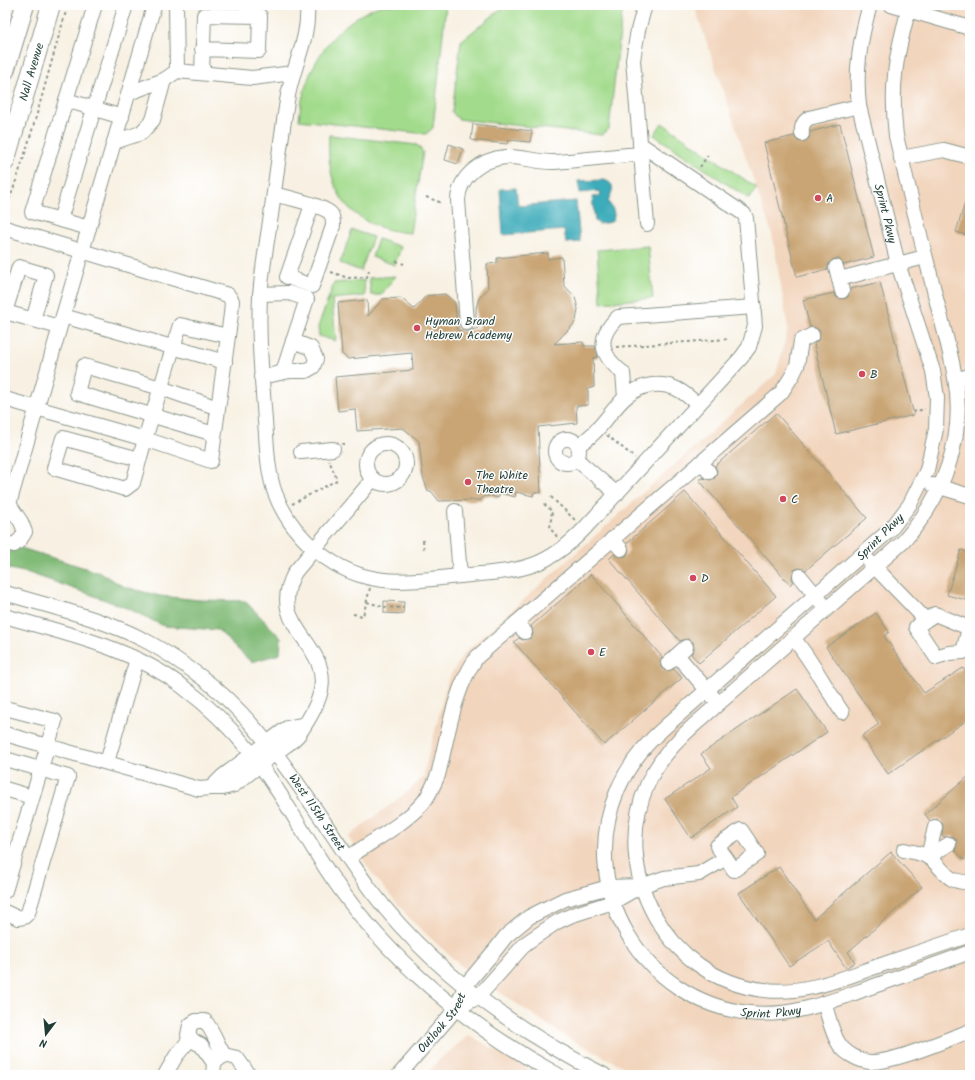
<svg xmlns="http://www.w3.org/2000/svg" width="975" height="1080" font-family="Kalam,sans-serif">
	<rect width="100%" height="100%" fill="#fff"/>
	<filter id="ink" filterUnits="userSpaceOnUse"><feTurbulence type="fractalNoise" baseFrequency=".025" numOctaves="2"/><feDisplacementMap in="SourceGraphic" scale="8" xChannelSelector="R" yChannelSelector="G"/><feConvolveMatrix kernelMatrix="1 2 1 2 8 2 1 2 1" color-interpolation-filters="sRGB"/></filter>
	<filter id="wash" filterUnits="userSpaceOnUse"><feTurbulence type="fractalNoise" baseFrequency=".012" numOctaves="4" result="noise"/><feDisplacementMap in="SourceGraphic" scale="16" xChannelSelector="R" yChannelSelector="G"/><feGaussianBlur stdDeviation="0.9" result="paint"/><feColorMatrix in="noise" values="0 0 0 0 0 0 0 0 0 0 0 0 0 0 0 0 0 1.4 0 .05"/><feComposite in="paint" operator="in"/></filter>
	<g filter="url(#wash)">
		<rect width="100%" height="100%" fill="#f8f1e3"/>
		<g fill="#f2d5bd">
			<polygon points="694,5 970,5 970,1075 639,1075 566,1037 498,991 473,977 412,921 373,875 348,837 407,792 423,777 448,680 464,653 776,374 788,328 772,234"/>
			<polygon points="469,1035 540,1075 426,1075 439,1060"/>
		</g>
		<g fill="#a3db8c" stroke="#618c60">
			<path d="M382 5H446L433 128 426 134 299 120C303 70 332 22 382 5Z"/>
			<polygon points="506,5 623,5 609,129 602,135 458,119 452,112 461,41"/>
			<polygon points="662,123 757,188 749,199 654,135"/>
			<path d="M329 135 417 145 423 152 410 233C351 228 325 194 329 135Z"/>
			<polygon points="352,230 373,237 361,271 340,263"/>
			<polygon points="378,239 401,247 395,265 372,257"/>
			<polygon points="648,246 653,298 601,303 597,250"/>
			<polygon points="396,276 381,295 371,295 369,278"/>
			<polygon points="364,280 365,296 332,299 336,339 335,341 319,336 318,327 334,283"/>
		</g>
		<polygon fill="#82bb78" stroke="#507c56" points="5,543 98,572 125,587 160,596 199,600 245,601 281,638 280,654 251,662 218,630 164,626 129,609 89,594 29,573 5,568"/>
		<g fill="#3dacba" stroke="#2e7477">
			<path d="M604 180C618 184 611 193 608 202 613 208 617 216 611 222L599 224 595 221 592 197 601 196 600 191 580 193 578 181Z"/>
			<polygon points="516,188 518,206 576,201 580,242 566,243 564,230 503,235 500,189"/>
		</g>
		<g id="blocks">
			<g fill="#c9a575">
				<polygon points="473,124 532,131 530,142 509,140 507,144 471,140"/>
				<polygon points="840,124 874,257 844,265 839,259 834,259 828,264 828,269 797,277 764,143 794,136 798,141 803,142 809,138 810,132"/>
				<polygon points="449,144 463,149 458,164 445,160"/>
				<polygon points="968,193 970,193 970,236 956,232"/>
				<polygon points="548,253 548,259 562,257 564,285 575,297 578,309 576,321 572,326 554,344 583,342 584,346 595,346 598,357 593,358 594,387 588,389 588,405 576,406 577,423 538,427 541,493 534,492 533,496 516,492 515,497 500,493 498,498 491,496 484,496 481,500 439,501 431,491 428,491 423,477 419,441 403,428 357,431 355,409 338,411 335,377 413,370 412,353 348,359 342,354 338,303 367,300 368,316 383,299 401,298 414,309 426,296 445,294 455,303 457,330 468,331 479,328 476,319 476,308 479,298 488,289 487,264 497,263 497,258"/>
				<polygon points="880,282 914,415 836,434 814,344 819,339 820,331 816,328 810,327 803,300 834,293 836,297 844,299 848,297 850,289"/>
				<polygon points="776,413 867,518 806,570 799,568 794,570 792,577 793,581 790,585 699,480 703,478 710,480 715,478 717,471 715,466"/>
				<polygon points="685,492 776,596 699,663 691,654 694,649 693,642 688,639 680,641 609,559 614,554 619,557 626,556 629,551 627,543"/>
				<polygon points="961,550 970,553 970,601 947,595"/>
				<polygon points="591,574 662,657 660,661 661,668 666,671 674,669 682,678 604,745 514,642 519,638 523,640 531,638 533,634 531,626"/>
				<polygon points="384,601 404,602 403,614 384,613"/>
				<polygon points="876,613 889,632 884,636 924,693 963,668 970,678 970,718 888,774 862,736 879,724 826,647"/>
				<polygon points="797,689 827,732 731,797 737,807 691,838 665,799 711,768 701,754"/>
				<polygon points="970,775 970,855 964,860 955,850 957,844 956,839 953,836 944,837 942,835 943,825 941,821 937,819 930,821 925,814"/>
				<polygon points="891,852 922,887 848,952 855,962 846,968 828,941 789,966 739,893 779,867 814,919"/>
			</g>
		</g>
	</g>
	<g filter="url(#ink)">
		<use href="#blocks" fill-opacity="0" stroke="#8c978c" stroke-width="1"/>
		<g fill="none" stroke-linecap="round" stroke-linejoin="round">
			<g stroke="#8c978c" stroke-width="16">
				<g id="minor">
					<polyline points="151,5 154,6 63,316 225,362"/>
					<polyline points="176,5 177,71"/>
					<path d="M307 5C310 39 292 67 287 101 281 139 276 177 271 215 267 242 262 269 260 296 258 338 262 379 265 421 267 444 267 471 275 493 292 538 335 575 384 580 408 583 436 578 461 576 517 570 543 572 584 529L741 358 749 347 755 326 746 218 744 214 640 144"/>
					<polyline points="645,5 638,30 633,60 647,224"/>
					<path id="s1" d="M870 5C860 39 855 70 859 106L898 264 933 371 937 398 936 429 927 470 910 504 891 529 666 726C645 744 629 764 618 789 575 889 643 1001 749 1013 793 1018 834 1000 874 986 906 975 938 964 970 952"/>
					<polyline points="891,5 970,28"/>
					<path d="M910 5C896 54 890 85 896 136 908 186 920 236 933 286 940 317 950 347 955 378 966 439 943 497 903 542L693 726C674 743 658 761 648 783 608 871 667 979 764 990 805 995 843 978 881 965 911 955 940 945 970 935"/>
					<polyline points="202,73 204,15 260,16 259,51 202,49"/>
					<polyline points="129,93 164,80"/>
					<polyline points="66,100 122,117"/>
					<path d="M802 134C801 126 803 122 809 118L859 106"/>
					<polyline points="114,142 141,133 153,120 164,80 177,71 252,78 293,73"/>
					<polyline points="901,158 944,150 970,157"/>
					<path d="M274 195C284 196 325 206 331 214 333 217 333 221 333 226L312 286 287 277 312 205"/>
					<polyline points="60,220 126,5"/>
					<polyline points="5,228 228,295 232,301 231,314 211,461 145,439 180,325 228,336"/>
					<polyline points="89,228 32,212 95,5"/>
					<polyline points="836,267 839,279"/>
					<polyline points="842,291 839,279 925,257"/>
					<polyline points="260,294 289,293 307,299 293,341 311,348 316,359 313,367 306,371 290,371 261,377"/>
					<polyline points="33,320 46,275 19,267 5,312 59,327"/>
					<path d="M467 323 458 200C459 176 482 159 506 157 523 156 538 163 555 162 583 160 612 156 641 154"/>
					<polyline points="283,372 293,341"/>
					<polyline points="956,379 970,376"/>
					<path d="M625 397 623 373C600 355 596 338 618 317L754 307"/>
					<polyline points="5,399 145,439 133,483 125,489 54,468 63,438 139,459"/>
					<polyline points="214,434 77,393 84,366 161,388 218,408"/>
					<circle cx="567" cy="451" r="12"/>
					<circle cx="386" cy="464" r="20"/>
					<path d="M578 445C607 430 617 389 652 385 673 383 684 392 698 405"/>
					<polyline points="301,452 333,449"/>
					<polyline points="576,459 617,494"/>
					<polyline points="701,462 709,472"/>
					<polyline points="933,485 970,496"/>
					<polyline points="5,511 9,504 63,316"/>
					<polyline points="455,511 460,576"/>
					<polyline points="612,539 621,549"/>
					<polyline points="5,543 14,545 20,540 25,532 21,522 9,504"/>
					<polyline points="869,561 926,620 916,627 936,657 949,653 963,652 969,628 935,614 926,620"/>
					<polyline points="800,576 822,603"/>
					<path id="s2" d="M5 593C51 607 101 618 144 640 164 650 182 663 200 676 271 729 318 818 370 889 430 969 515 1030 604 1075"/>
					<path d="M5 616C66 634 131 647 183 687 209 706 232 729 252 754 282 792 304 836 331 876 388 960 469 1027 558 1075"/>
					<polyline points="516,623 525,632"/>
					<path d="M794 639C812 661 826 688 842 712"/>
					<polyline points="677,655 713,697"/>
					<polyline points="668,663 686,647"/>
					<polyline points="5,708 55,721 5,891"/>
					<path d="M305 724 287 728 223 776 211 788H223L234 785C249 774 263 762 278 751 285 746 294 741 299 734 308 721 318 705 321 690 330 641 265 627 295 572L373 479"/>
					<polyline points="5,734 199,789 211,788"/>
					<polyline points="5,759 68,777 28,913 24,917 18,918 5,912"/>
					<polyline points="107,762 137,659"/>
					<polyline points="5,789 32,797"/>
					<path d="M904 850C911 852 922 853 928 857 946 869 944 883 970 882"/>
					<polyline points="928,857 935,827"/>
					<polyline points="928,857 949,844"/>
					<path d="M348 858C372 841 401 826 421 805 429 797 433 786 438 775 448 736 453 691 477 657L781 393 792 376 797 366 801 341 812 335"/>
					<path d="M824 1003C829 1016 831 1032 839 1044 845 1053 859 1061 870 1062 893 1063 946 1040 970 1031"/>
					<polyline points="456,1009 478,997 526,943 557,922 572,915 613,902 641,886 664,878 699,874 726,858 734,870 757,854 741,830 717,846 726,858"/>
					<path d="M214 1063 201 1045 193 1041 188 1035 190 1025 196 1021H205C214 1032 217 1044 224 1055"/>
					<polyline points="165,1075 176,1056 191,1038"/>
					<polyline points="213,1075 214,1063 224,1055 237,1058 249,1075"/>
					<path id="s3" d="M399 1075 456 1009 465 986 496 949 506 936 529 917 565 899 609 887 639 886"/>
				</g>
			</g>
			<g stroke="#8c978c" stroke-width="20">
				<g id="major">
					<polyline points="5,71 25,5"/>
					<path id="s4" d="M5 162 51 5"/>
				</g>
			</g>
			<g stroke="#8c978c" stroke-width="2" stroke-dasharray="3 3" stroke-linecap="butt">
				<polyline points="700,167 708,155"/>
				<polyline points="426,197 442,203"/>
				<path d="M5 211C31 144 47 74 68 5"/>
				<polyline points="396,261 404,264"/>
				<polyline points="331,272 348,278 367,277 369,270"/>
				<polyline points="616,347 729,339"/>
				<polyline points="913,412 925,409"/>
				<polyline points="607,435 635,458"/>
				<polyline points="342,444 348,444"/>
				<polyline points="551,497 576,521"/>
				<polyline points="292,504 337,480 329,460"/>
				<polyline points="544,504 552,511 550,528 558,538"/>
				<polyline points="423,540 424,551"/>
				<polyline points="367,602 384,607 404,608"/>
				<polyline points="353,614 363,616 370,588"/>
			</g>
			<use href="#minor" stroke="#fff" stroke-width="14"/>
			<use href="#major" stroke="#fff" stroke-width="18"/>
		</g>
	</g>
	<g fill="#d1495b" stroke="#fff" stroke-width="1.5">
		<circle cx="818" cy="198" r="4"/>
		<circle cx="417" cy="328" r="4"/>
		<circle cx="862" cy="374" r="4"/>
		<circle cx="468" cy="482" r="4"/>
		<circle cx="783" cy="499" r="4"/>
		<circle cx="693" cy="578" r="4"/>
		<circle cx="591" cy="652" r="4"/>
	</g>
	<g text-anchor="middle" stroke-width="3" stroke-linejoin="round" paint-order="stroke">
		<g font-size="12" fill="#1f3d34" stroke="#fff">
			<text dy="4" stroke="none"><textPath href="#s4" startOffset="94">Nall Avenue</textPath></text>
			<text dy="4" stroke="none"><textPath href="#s1" startOffset="213">Sprint Pkwy</textPath></text>
			<text transform="translate(880 537) rotate(-45)" y="4">Sprint Pkwy</text>
			<text dy="4" stroke="none"><textPath href="#s2" startOffset="394">West 115th Street</textPath></text>
			<text dy="4" stroke="none"><textPath href="#s1" startOffset="1249">Sprint Pkwy</textPath></text>
			<text dy="4" stroke="none"><textPath href="#s3" startOffset="68">Outlook Street</textPath></text>
		</g>
		<g font-size="12" fill="#1f3d34" stroke="#fff" text-anchor="start">
			<text x="826" y="202">A</text>
			<text x="425" y="325">Hyman Brand<tspan x="425" dy="14">Hebrew Academy</tspan></text>
			<text x="870" y="378">B</text>
			<text x="476" y="479">The White<tspan x="476" dy="14">Theatre</tspan></text>
			<text x="791" y="503">C</text>
			<text x="701" y="582">D</text>
			<text x="599" y="656">E</text>
		</g>
	</g>
	<rect width="975" height="1080" fill="none" stroke="#fff" stroke-width="20"/>
	<g transform="translate(46 1034) rotate(196)" stroke="#ffffff" stroke-width="3" paint-order="stroke">
	<path d="M0-3L7 15L0 10L-7 15Z" fill="#1f3d34"/>
	<text y="-6" font-size="11" font-weight="bold" text-anchor="middle" fill="#1f3d34">N</text>
	</g>
</svg>
